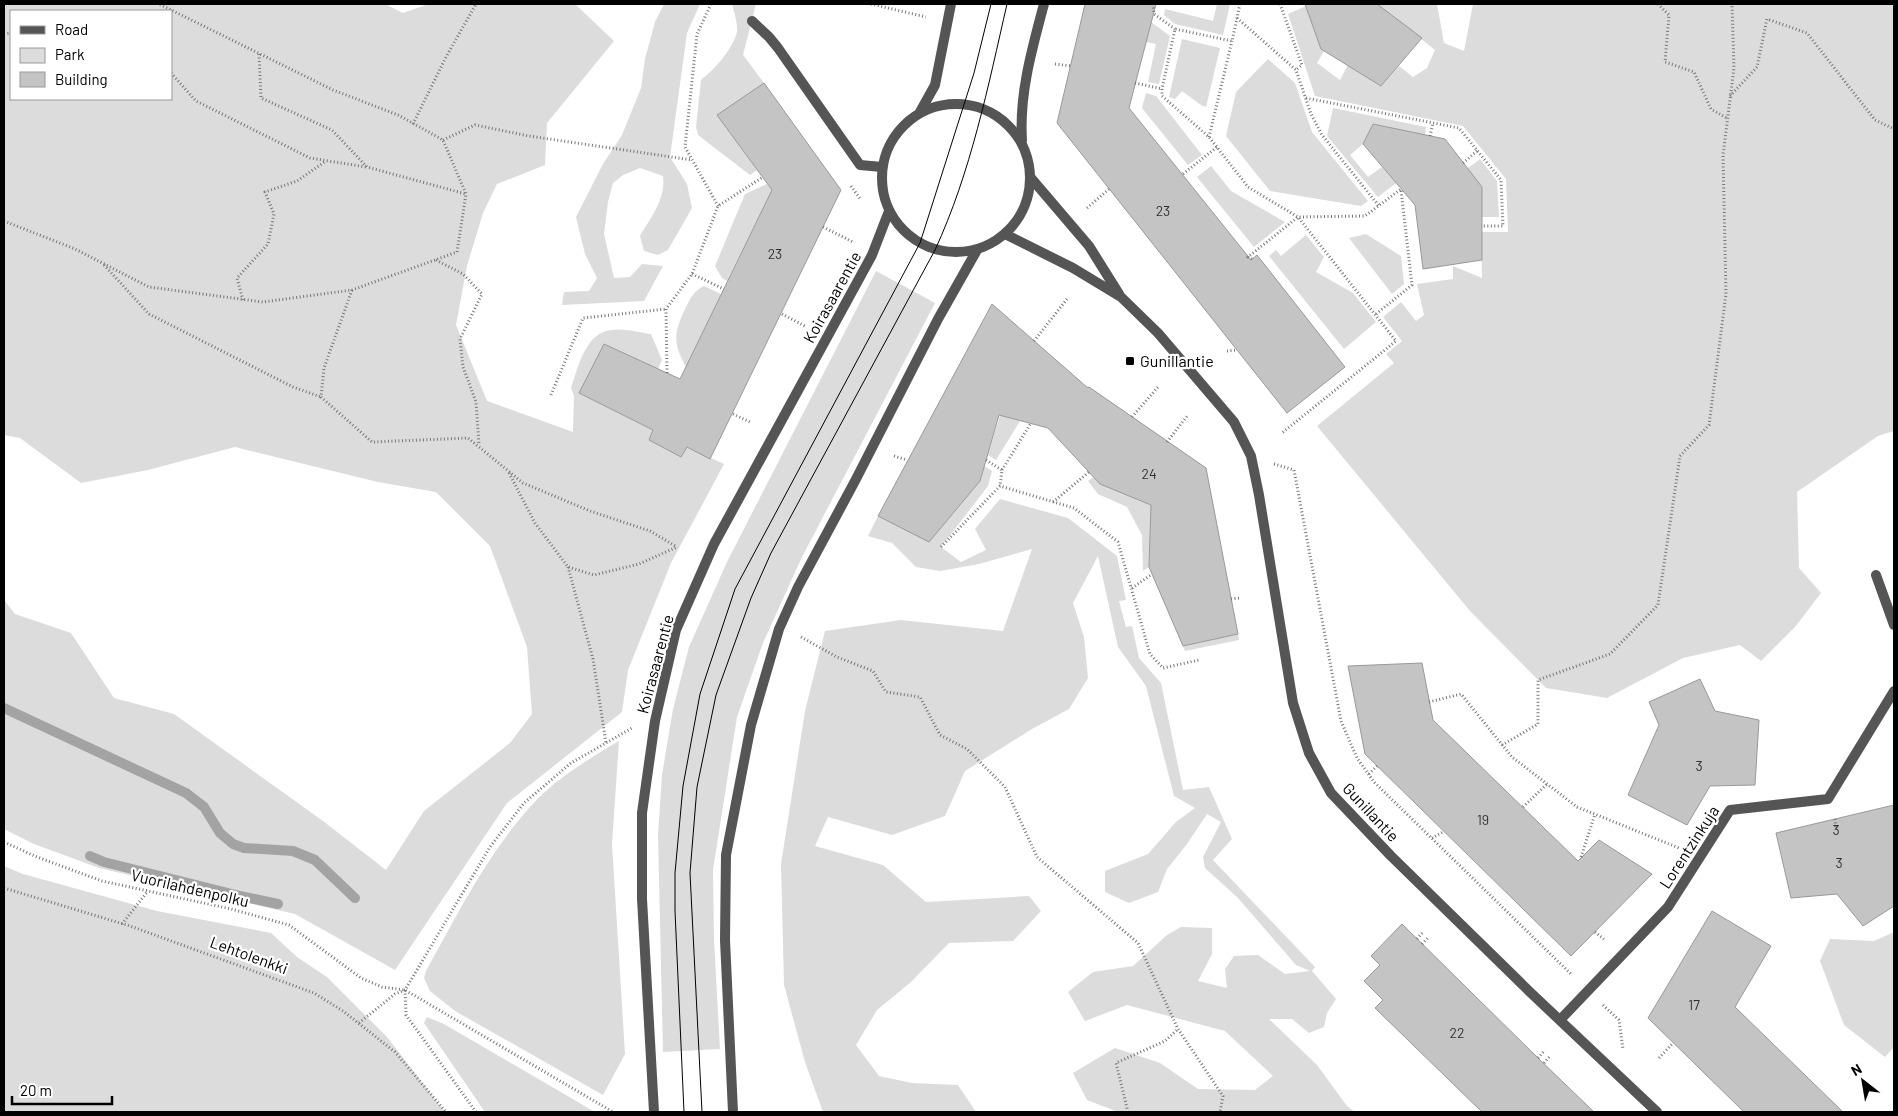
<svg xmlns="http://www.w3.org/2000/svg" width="1898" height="1116" font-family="Barlow,sans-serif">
	<rect width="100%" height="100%" fill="#fff"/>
	<g fill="#dcdcdc" fill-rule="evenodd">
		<path d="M4 4H385L403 13 429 4H575L614 41 547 123 545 165 497 184 483 213 467 266 456 325 487 401 573 432 574 396 571 388C578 368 585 333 611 330 623 328 639 332 651 334L662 360 658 369 604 344 580 393 653 430 649 440 681 457 687 447 724 464 671 563 628 670 622 712 507 803 395 970 295 914 99 868 34 844 4 829V600L15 614 71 633 114 698 174 714 323 821 386 870 424 811 510 743 532 714 527 647 490 546 436 492 378 482 235 447 148 470 81 483 20 438 4 435ZM11 11H171V99H11Z"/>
		<path d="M664 4H700L687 33 670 157 687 184 692 208 668 250 658 255 644 251 640 236C651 217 666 199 663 176L640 168 623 175 613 183 608 202 604 234 614 278 630 277 642 264 663 266 644 301 562 305 564 292 589 291 597 278 585 254 576 217 603 164 622 135 641 88 645 59 655 22Z"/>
		<path d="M732 4H756L743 55 764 83 718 115 757 170 750 175 698 135 696 127 701 80C715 69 732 50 737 32 738 24 734 12 732 4Z"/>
		<polygon points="1217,4 1230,4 1223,35 1175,24 1164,15 1165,9 1213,21"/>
		<polygon points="1377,4 1437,4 1444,43 1464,51 1473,4 1894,4 1894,431 1878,436 1797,492 1799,568 1821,593 1795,627 1761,661 1740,645 1683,658 1607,698 1546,688 1470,611 1317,426 1394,363 1386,354 1402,341 1383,317 1401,302 1416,321 1424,315 1417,284 1453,279 1453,266 1482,278 1481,232 1508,232 1506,179 1463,126 1315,96 1288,14 1306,6 1324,51 1317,63 1340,80 1348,65 1381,86 1399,66 1413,77 1427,68 1435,50"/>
		<polygon points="1151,22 1170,36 1159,84 1148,82 1156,44 1146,42"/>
		<polygon points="1182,39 1220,48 1206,107 1201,105 1182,91 1175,99 1169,97"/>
		<polygon points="1268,59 1295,83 1312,132 1368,201 1361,206 1270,191 1226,136 1236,92"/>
		<polygon points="1146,93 1156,96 1202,155 1188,165 1142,108"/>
		<polygon points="1333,108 1426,127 1425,135 1373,124 1363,144 1350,155 1368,177 1382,167 1396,183 1378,197 1327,136"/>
		<polygon points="1480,159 1497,181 1499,217 1481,217 1468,168"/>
		<polygon points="1211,166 1231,191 1285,222 1254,247 1197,177"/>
		<polygon points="767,184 772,190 727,281 722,278 715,266 745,194"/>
		<polygon points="1366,234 1401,256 1404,284 1392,294 1349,238"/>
		<polygon points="1306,235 1324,257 1316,272 1353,293 1376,322 1344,349 1269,256 1276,250 1281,256"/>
		<polygon points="876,271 935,303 801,559 763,643 737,717 713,870 714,940 720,1049 663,1052 658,835 662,775 673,709 689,647 727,562"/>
		<path d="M704 286 721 294 686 367C672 342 674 332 686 307 691 297 694 291 704 286Z"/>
		<polygon points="1000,415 1020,421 996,460 988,455"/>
		<polygon points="984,466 992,471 988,486 941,547 961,562 986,550 975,529 1000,499 1068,518 1117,556 1126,600 1119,601 1126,627 1132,626 1139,658 1161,683 1183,790 1209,787 1232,839 1213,860 1315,967 1312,971 1336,999 1327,1013 1324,1027 1309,1033 1292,1019 1269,1019 1317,1065 1347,1106 1355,1112 1118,1112 1087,1100 1073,1073 1115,1048 1160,1063 1198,1089 1255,1090 1273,1076 1225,1031 1127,1005 1085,1021 1068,992 1093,972 1133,966 1167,935 1181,927 1212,928 1212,954 1198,981 1227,988 1225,969 1234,956 1258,955 1285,974 1310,971 1296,965 1238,898 1205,868 1203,857 1221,822 1207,814 1187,844 1167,869 1158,892 1129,903 1105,892 1105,871 1148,854 1176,822 1195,808 1174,796 1146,686 1118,647 1098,556 1073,603 1084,637 1088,678 1069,709 1032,729 965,771 945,816 892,835 828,817 815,846 883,865 926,902 1029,896 1041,911 1013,941 949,943 911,982 877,1010 856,1045 879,1076 912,1083 958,1085 976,1112 823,1112 805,1062 784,985 781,864 805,711 825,631 901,620 1003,631 1032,549 979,564 940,571 916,567 892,543 868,536 878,516 929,541 980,481"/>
		<polygon points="1094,477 1101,484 1151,505 1149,567 1143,571 1142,535 1127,507 1098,494 1088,481"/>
		<polygon points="1238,634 1239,640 1185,651 1183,646"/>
		<path d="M619 741 612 844 625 1054 603 1095 455 1011 430 991 424 978 426 971C457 915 487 855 530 807 555 779 587 760 619 741Z"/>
		<polygon points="4,866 23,874 157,911 271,933 297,957 327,977 387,1037 445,1112 4,1112"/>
		<polygon points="1894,932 1894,1047 1885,1057 1844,1025 1820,961 1830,939 1874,941"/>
		<polygon points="427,1017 444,1024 595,1112 485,1112 424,1023"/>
	</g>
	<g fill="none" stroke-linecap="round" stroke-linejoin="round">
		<g stroke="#a3a3a3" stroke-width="10">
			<polyline points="4,708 186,793 204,807 220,833 233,844 244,848 293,851 315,860 355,898"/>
			<polyline points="90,856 104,862 240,896 278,904"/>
		</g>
	</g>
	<g fill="#c4c4c4" stroke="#999">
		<polygon points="1085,4 1156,4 1129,108 1251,260 1257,255 1345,367 1287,413 1057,123"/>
		<polygon points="1305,4 1377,4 1422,38 1381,86 1321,49"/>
		<polygon points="764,83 841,190 710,459 687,447 681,457 649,440 653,430 579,393 604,344 680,379 772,190 717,115"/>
		<polygon points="1373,124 1445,139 1482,187 1482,260 1423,269 1415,205 1363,144"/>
		<polygon points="992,304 1088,388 1089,387 1206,468 1238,634 1183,646 1149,567 1151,505 1100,484 1048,428 999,415 980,481 929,542 878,516"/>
		<polygon points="1422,663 1433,720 1578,861 1599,840 1652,874 1571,956 1365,754 1348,666"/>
		<polygon points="1700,679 1715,711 1759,720 1755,785 1710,786 1687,825 1628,795 1659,725 1649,702"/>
		<polygon points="1894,805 1894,906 1863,926 1837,894 1791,898 1776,833"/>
		<polygon points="1712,911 1771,946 1735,1007 1843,1112 1744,1112 1648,1018"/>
		<polygon points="1402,924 1538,1058 1594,1112 1482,1112 1375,1008 1383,1000 1364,981 1380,965 1371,956"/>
	</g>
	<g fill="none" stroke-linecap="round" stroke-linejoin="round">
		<g stroke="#777" stroke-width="3" stroke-dasharray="1 2.5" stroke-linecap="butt">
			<polyline points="711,4 697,34 685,147 718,206"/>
			<polyline points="871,4 926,17"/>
			<polyline points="1153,4 1154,14 1175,29"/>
			<polyline points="1240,4 1232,41 1175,29 1162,89 1162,96 1209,137 1248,187 1298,217 1396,341 1282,433"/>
			<polyline points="1280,4 1302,65 1296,70"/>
			<polyline points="1658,4 1669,15 1665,62 1694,72 1711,109 1728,119"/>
			<polyline points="1237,18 1296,70 1311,114 1322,135 1379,206"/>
			<polyline points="4,34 11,33"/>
			<polyline points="259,54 261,98 332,130 367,167 466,194"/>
			<polyline points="1055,64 1071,66"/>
			<polyline points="171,73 196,101 310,158 366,167"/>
			<polyline points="1135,83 1162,89"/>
			<polyline points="1730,96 1757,67 1767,19 1807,33 1875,120 1894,129"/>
			<polyline points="1306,98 1459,128 1501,180 1503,226 1481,226"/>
			<polyline points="413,124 446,57 476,4"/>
			<polyline points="1430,136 1433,123"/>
			<polyline points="1209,137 1232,41"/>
			<polyline points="443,140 475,125 529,136 692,160"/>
			<polyline points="1463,163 1477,151"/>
			<polyline points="1183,174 1217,147"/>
			<polyline points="851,186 861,200"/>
			<polyline points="1087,208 1109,189"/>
			<polyline points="4,221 75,249 149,287 263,302 352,290 457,252 466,194 443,140 398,115 333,90 159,4"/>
			<polyline points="823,227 853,242"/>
			<polyline points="1252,259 1248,257 1298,217 1365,216 1401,189"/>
			<polyline points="436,260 463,274 482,294 460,339 463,367 476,402 479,445"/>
			<polyline points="104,265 149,314 293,387 321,397"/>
			<polyline points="692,274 724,289"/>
			<polyline points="352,290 324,368 321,397 372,442 468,438 523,483 590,511 650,531 677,547"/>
			<polyline points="243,300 237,278 268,244 274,214 265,192 297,181 326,161"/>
			<polyline points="782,314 805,326"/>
			<polyline points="1376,314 1412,285 1401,190"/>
			<polyline points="1034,341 1067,299"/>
			<polyline points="1227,351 1237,350"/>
			<polyline points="667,373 666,309 692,274 718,206 763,177"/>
			<polyline points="551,395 583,318 666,309"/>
			<polyline points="733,414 752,423"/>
			<polyline points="1132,417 1158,387"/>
			<polyline points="1167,442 1188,415"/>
			<polyline points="894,456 907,460"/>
			<polyline points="986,460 1002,470 1000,486"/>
			<polyline points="1274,464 1294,470 1341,721 1357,758 1374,782 1572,975"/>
			<polyline points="1002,470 1031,423"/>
			<polyline points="509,473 535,523 568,567 594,575 639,564 677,547"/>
			<polyline points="1053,502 1089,472"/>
			<polyline points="941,547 1000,486 1074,508 1118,542 1150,654 1163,668 1199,660"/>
			<polyline points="568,567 593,659 606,743"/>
			<polyline points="1132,588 1152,574"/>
			<polyline points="1231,599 1240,598"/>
			<polyline points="801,637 837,657 873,671 886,692 920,697 940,735 967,749 1005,787 1037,857 1138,943 1178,1029 1223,1096 1220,1112"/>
			<polyline points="1429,702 1461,694 1512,757 1577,807 1679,848"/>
			<polyline points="1502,745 1538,724 1538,680 1610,654 1658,605 1680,456 1709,425 1726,294 1723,155 1734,68 1732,4"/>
			<polyline points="1369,774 1377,766"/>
			<polyline points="1523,807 1547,784"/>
			<polyline points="1835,819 1836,830"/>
			<polyline points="1432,838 1443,832"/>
			<polyline points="4,842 37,857 102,881 231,909 289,925 361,978 382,987 405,990 613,1112"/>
			<polyline points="1581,857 1595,814"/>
			<polyline points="4,888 130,926 314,993 343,1011 395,1052 446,1112"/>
			<polyline points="122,924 148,891"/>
			<polyline points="1595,932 1605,940"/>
			<polyline points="1417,939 1423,932"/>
			<polyline points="1422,944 1429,937"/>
			<polyline points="1603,1005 1619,1020 1623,1049"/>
			<polyline points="359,1023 395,994 405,990"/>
			<polyline points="1538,1058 1545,1050"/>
			<polyline points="1659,1058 1673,1043"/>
			<polyline points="1544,1063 1550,1056"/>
			<polyline points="476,1112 406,1015 405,990 490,847 524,803 571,763 632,728"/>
			<polyline points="1128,1112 1116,1063 1165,1041 1178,1029"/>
		</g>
		<polyline stroke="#555" stroke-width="10" points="752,21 769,37 778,48 860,165 882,167"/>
		<g stroke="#555" stroke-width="10">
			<polyline points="1876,575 1894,625"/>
			<polyline points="1560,1020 1668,907 1730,810 1828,799 1894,691"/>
		</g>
		<g stroke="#555" stroke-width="10">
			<circle cx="956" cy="178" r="74"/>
			<polyline points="920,112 935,85 951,4"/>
			<path d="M1022 140C1019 94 1032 49 1044 4"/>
			<polyline points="1031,178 1089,246 1119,294"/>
			<polyline points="1005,234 1073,268 1121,297 1158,333 1234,422 1251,456 1259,495 1293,703 1309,753 1331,793 1391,856 1531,993 1657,1112"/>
			<polyline points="654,1112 642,899 642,813 655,721 676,630 714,544 872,255 889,211"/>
			<polyline points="733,1112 725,940 726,855 751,725 779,629 798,587 855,481 938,319 977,250"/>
		</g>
		<g stroke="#000" stroke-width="1">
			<polyline points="684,1112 675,911 675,873 683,786 700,694 735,589 920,243 974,73 991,4"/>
			<path d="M702 1112 690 873 697 787 716 695 751 598 771 553 935 250C971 172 988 87 1007 4"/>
		</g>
	</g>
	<rect fill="#000" stroke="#fff" stroke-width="2" x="1125" y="356" width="10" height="10" rx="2.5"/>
	<g text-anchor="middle" stroke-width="4.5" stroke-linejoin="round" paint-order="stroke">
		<g font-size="14" fill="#313131">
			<text x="1163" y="216">23</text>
			<text x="775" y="259">23</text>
			<text x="1149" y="479">24</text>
			<text x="1699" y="771">3</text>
			<text x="1483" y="825">19</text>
			<text x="1836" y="835">3</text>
			<text x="1839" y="868">3</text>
			<text x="1694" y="1010">17</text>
			<text x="1457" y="1038">22</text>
		</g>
		<g font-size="16" fill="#000" stroke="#fff">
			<text transform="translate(832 297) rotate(-61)" y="6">Koirasaarentie</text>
			<text transform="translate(655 664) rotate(-75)" y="6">Koirasaarentie</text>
			<text transform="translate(1371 812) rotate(47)" y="6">Gunillantie</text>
			<text transform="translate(1689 847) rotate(-57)" y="6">Lorentzinkuja</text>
			<text transform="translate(190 888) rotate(13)" y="6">Vuorilahdenpolku</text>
			<text transform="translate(249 955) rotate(20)" y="6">Lehtolenkki</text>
		</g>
		<g font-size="16" fill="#000" stroke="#fff" text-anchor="start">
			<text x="1140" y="367">Gunillantie</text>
		</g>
	</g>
	<rect width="1898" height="1116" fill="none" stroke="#000000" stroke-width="10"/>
	<rect x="10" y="10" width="162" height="90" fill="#ffffff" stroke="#999999"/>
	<rect x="20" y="26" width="25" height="8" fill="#555555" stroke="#999999"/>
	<text x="55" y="35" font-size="15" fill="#000000">Road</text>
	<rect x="20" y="48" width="25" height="15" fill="#dcdcdc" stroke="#999999"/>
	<text x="55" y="60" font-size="15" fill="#000000">Park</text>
	<rect x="20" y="72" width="25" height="15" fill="#c4c4c4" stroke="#999999"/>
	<text x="55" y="85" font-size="15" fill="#000000">Building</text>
	<g transform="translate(1863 1081) rotate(329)" stroke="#ffffff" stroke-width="4" paint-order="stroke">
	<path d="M0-4L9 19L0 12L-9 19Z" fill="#000000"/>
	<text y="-8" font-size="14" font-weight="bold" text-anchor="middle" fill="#000000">N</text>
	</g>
	<path d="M12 1096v8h100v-8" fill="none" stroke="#000000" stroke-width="2.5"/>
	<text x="20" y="1096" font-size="15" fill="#000000" stroke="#ffffff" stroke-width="4" paint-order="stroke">20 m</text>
</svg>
